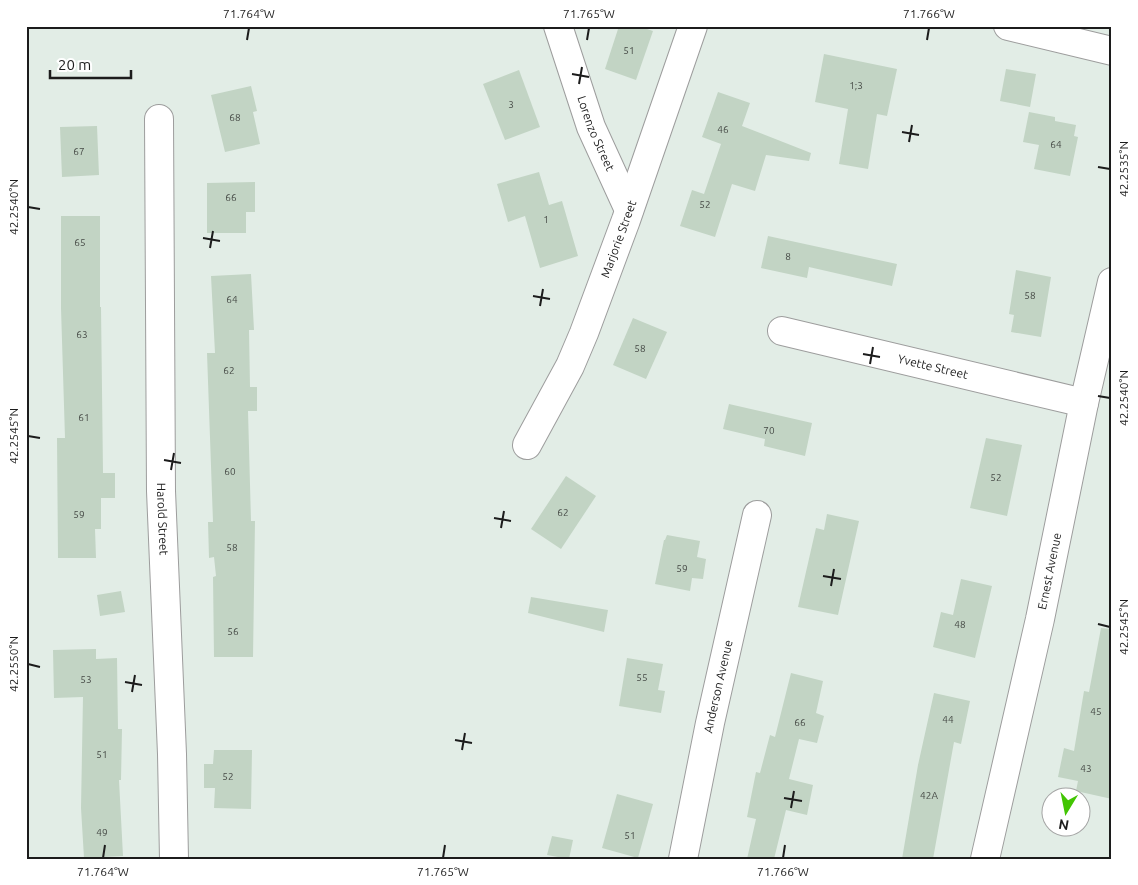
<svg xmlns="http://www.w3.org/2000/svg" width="1138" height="885" font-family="Ubuntu,sans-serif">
	<rect width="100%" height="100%" fill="#e2ede6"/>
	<g fill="#c2d4c4">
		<polygon points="619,26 638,26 653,31 636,80 605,69"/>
		<polygon points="824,54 897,69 887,116 877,114 868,169 839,164 848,109 815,102"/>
		<polygon points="1006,69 1036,74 1030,107 1000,101"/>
		<polygon points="519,70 540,127 505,140 483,84"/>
		<polygon points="251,86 257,111 253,112 260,144 225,152 211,95"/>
		<polygon points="718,92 750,103 742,126 811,153 809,161 766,155 755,191 732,184 715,237 680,226 692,190 704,194 721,144 702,137"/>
		<polygon points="1029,112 1055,117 1055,121 1076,125 1074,136 1078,137 1070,176 1034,169 1039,145 1023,142"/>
		<polygon points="97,126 99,175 62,177 60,127"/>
		<polygon points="539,172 549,205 562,201 578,256 540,268 525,216 508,222 497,184"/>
		<polygon points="255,182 255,212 246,212 246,233 207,233 207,183"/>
		<polygon points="61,216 100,216 100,307 101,307 103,473 115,473 115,498 101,498 101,529 95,529 96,558 58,558 57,438 65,438 61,308"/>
		<polygon points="768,236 897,264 892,286 809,267 807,278 761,268"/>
		<polygon points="1016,270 1051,277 1041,337 1011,332 1014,315 1009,314"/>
		<polygon points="251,274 254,330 249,330 250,387 257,387 257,411 248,411 251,521 255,521 253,657 214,657 213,577 216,576 214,557 209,558 208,522 213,522 207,353 215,353 211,276"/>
		<polygon points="633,318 667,332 646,379 613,365"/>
		<polygon points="729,404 812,423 805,456 764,446 765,439 723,429"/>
		<polygon points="986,438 1022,445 1007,516 970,508"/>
		<polygon points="566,476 596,496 561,549 531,529"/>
		<polygon points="827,514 859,521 838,615 798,607 816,528 824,530"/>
		<polygon points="667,535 700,541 697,557 706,559 703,579 692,578 690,591 655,584 664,540 665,540"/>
		<polygon points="961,579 992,586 975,658 933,647 941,612 953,615"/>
		<polygon points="121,591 125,612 100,616 97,595"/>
		<polygon points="531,597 608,610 604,632 528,613"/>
		<polygon points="1101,628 1112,629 1112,799 1076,791 1078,781 1058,777 1064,748 1074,751 1084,691 1089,692"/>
		<polygon points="96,649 96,659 117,658 118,729 122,729 121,780 119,780 123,856 84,858 81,808 83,697 54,698 53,650"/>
		<polygon points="627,658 663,664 658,690 665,691 661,713 619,706"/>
		<polygon points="791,673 823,681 816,713 824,716 817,743 799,739 789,779 813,785 807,815 786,810 774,859 747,859 756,819 747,817 756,772 760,773 770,735 775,737"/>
		<polygon points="934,693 970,701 961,744 954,742 933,859 902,859 918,765"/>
		<polygon points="214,750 252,750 251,809 214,808 215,788 204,788 204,764 213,764"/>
		<polygon points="617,794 653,804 638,858 602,848"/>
		<polygon points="552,836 573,840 569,859 547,855"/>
	</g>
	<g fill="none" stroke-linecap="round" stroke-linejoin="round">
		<g stroke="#9d9d9d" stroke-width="30">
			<g id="street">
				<path id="s1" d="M558 26 591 127 629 210"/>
				<polyline points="1008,26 1112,51"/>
				<path id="s2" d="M159 119 161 491 172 754 174 859"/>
				<path id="s3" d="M782 331 1084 403"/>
				<path id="s4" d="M527 445 570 366 584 333 626 220 693 26"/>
				<path id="s5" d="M683 859 710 723 757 515"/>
				<path id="s6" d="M985 859 1040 619 1084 403 1112 282"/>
			</g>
		</g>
		<use href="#street" stroke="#fff" stroke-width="28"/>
	</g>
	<path fill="none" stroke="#1c1c1c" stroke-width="2" d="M247 40 249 28M587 40 589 28M927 40 929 28M572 74 589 77M579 84 582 67M902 132 919 135M909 142 912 125M1098 167 1110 169M28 207 40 209M203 238 220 241M210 248 213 231M533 296 550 299M540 306 543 289M863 354 880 357M870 364 873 347M1098 396 1110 398M28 436 40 438M164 460 181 463M171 470 174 453M494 518 511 521M501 528 504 511M823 576 841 579M831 586 834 569M1098 624 1110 627M28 664 40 667M125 682 142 685M132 692 135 675M455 740 472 743M462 750 465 733M784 798 802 801M791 808 794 791M103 858 105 845M443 858 445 845M783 858 785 845"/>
	<g text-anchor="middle" stroke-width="5" stroke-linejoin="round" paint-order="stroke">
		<g font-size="10" fill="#464a46">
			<text x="629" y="54">51</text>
			<text x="856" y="89">1;3</text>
			<text x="511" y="108">3</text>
			<text x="235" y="121">68</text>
			<text x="723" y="133">46</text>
			<text x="1056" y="148">64</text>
			<text x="79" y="155">67</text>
			<text x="231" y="201">66</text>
			<text x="705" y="208">52</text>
			<text x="546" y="223">1</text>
			<text x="80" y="246">65</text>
			<text x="788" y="260">8</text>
			<text x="1030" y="299">58</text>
			<text x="232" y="303">64</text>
			<text x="82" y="338">63</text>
			<text x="640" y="352">58</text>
			<text x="229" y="374">62</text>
			<text x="84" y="421">61</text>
			<text x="769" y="434">70</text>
			<text x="230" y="475">60</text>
			<text x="996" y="481">52</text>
			<text x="563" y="516">62</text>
			<text x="79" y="518">59</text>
			<text x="232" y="551">58</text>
			<text x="682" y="572">59</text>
			<text x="960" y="628">48</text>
			<text x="233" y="635">56</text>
			<text x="642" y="681">55</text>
			<text x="86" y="683">53</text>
			<text x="1096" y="715">45</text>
			<text x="948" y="723">44</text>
			<text x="800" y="726">66</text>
			<text x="102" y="758">51</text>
			<text x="1086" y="772">43</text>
			<text x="228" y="780">52</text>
			<text x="929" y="799">42A</text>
			<text x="102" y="836">49</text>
			<text x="630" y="839">51</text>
		</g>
		<g font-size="12" fill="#1c1c1c" stroke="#fff">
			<text dy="4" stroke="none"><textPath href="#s1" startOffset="114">Lorenzo Street</textPath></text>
			<text dy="4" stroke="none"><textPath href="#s4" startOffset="226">Marjorie Street</textPath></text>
			<text dy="4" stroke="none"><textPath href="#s3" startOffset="155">Yvette Street</textPath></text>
			<text dy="4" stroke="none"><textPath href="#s2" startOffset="400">Harold Street</textPath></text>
			<text dy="4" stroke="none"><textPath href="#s6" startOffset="295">Ernest Avenue</textPath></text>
			<text dy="4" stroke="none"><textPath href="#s5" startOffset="176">Anderson Avenue</textPath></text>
		</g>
	</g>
	<rect width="1138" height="885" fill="none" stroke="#ffffff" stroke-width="55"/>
	<g transform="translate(1066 812) rotate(190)"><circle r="24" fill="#ffffff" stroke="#a4a4a4"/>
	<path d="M0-4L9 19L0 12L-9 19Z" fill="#42c503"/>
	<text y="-8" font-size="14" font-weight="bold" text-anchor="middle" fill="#1c1c1c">N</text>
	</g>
	<path d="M50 70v8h81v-8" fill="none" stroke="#1c1c1c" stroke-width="2.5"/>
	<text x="58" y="70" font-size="15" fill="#1c1c1c" stroke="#ffffff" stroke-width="4" paint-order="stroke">20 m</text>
	<rect x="28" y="28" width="1082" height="830" fill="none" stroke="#1c1c1c" stroke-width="2"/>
	<g font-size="12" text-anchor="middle" fill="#1c1c1c">
		<text x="249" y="18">71.764°W</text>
		<text x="589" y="18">71.765°W</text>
		<text x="929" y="18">71.766°W</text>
		<text transform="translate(1124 169) rotate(-90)" y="4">42.2535°N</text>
		<text transform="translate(14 207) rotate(-90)" y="4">42.2540°N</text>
		<text transform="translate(1124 398) rotate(-90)" y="4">42.2540°N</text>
		<text transform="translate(14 436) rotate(-90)" y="4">42.2545°N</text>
		<text transform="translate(1124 627) rotate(-90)" y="4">42.2545°N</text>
		<text transform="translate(14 664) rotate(-90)" y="4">42.2550°N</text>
		<text x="103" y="876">71.764°W</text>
		<text x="443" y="876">71.765°W</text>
		<text x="783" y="876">71.766°W</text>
	</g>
</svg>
